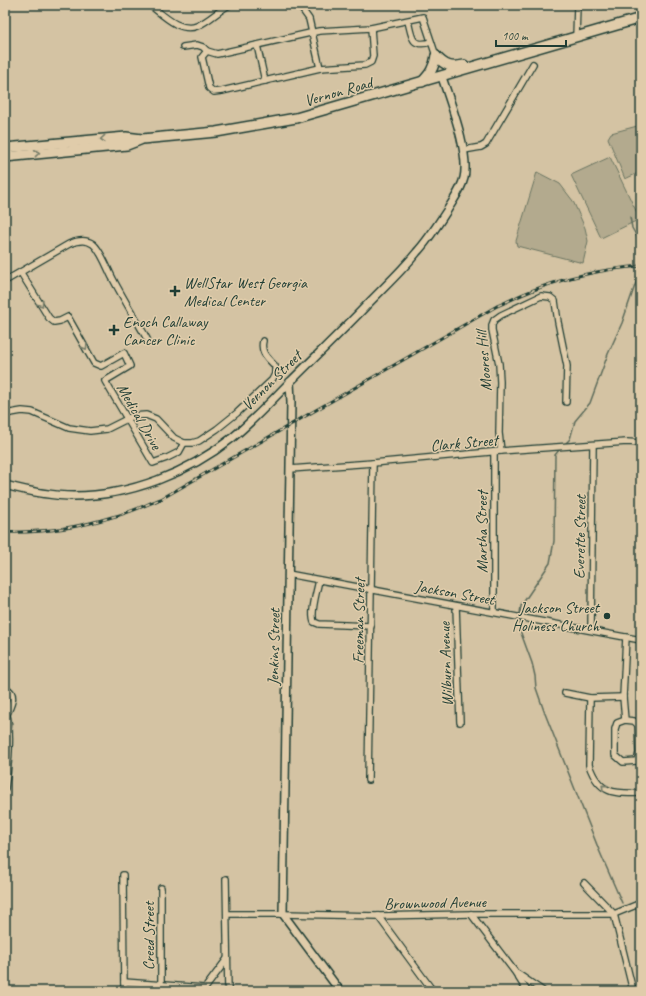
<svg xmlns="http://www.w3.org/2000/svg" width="646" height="996" font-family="Caveat,sans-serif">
	<rect width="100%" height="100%" fill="#d4c3a3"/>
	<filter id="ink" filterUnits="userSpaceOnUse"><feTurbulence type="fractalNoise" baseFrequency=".025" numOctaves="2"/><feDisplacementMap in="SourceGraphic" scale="8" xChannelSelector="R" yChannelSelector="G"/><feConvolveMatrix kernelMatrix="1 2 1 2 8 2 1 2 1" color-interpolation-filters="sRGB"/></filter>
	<g filter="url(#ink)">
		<g fill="#b3aa8e" stroke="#697461">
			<polygon points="641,125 641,170 638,173 625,179 608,138 611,133"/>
			<polygon points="610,157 640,219 601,238 571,175"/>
			<polygon points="537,172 560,184 573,201 585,228 588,241 583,263 517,246 516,241"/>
		</g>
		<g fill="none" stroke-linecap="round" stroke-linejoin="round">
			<g stroke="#5c6b5a" stroke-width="1.5">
				<polyline points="630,217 632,228 641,244"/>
				<polyline points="566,443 570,439 575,421 590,403 608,354 622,323 641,268"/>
				<polyline points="520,613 521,606 550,563 554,541 555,455 559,450"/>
				<polyline points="520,619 521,633 532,663 535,676 536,688 544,711 599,850 622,903"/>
			</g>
			<g stroke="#1f3d34" stroke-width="8">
				<g id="minor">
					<path d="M150 5C163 15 180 33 197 26 209 21 218 11 229 5"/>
					<polyline points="299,5 309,19 320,68"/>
					<path d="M408 21C412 37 411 48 431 42"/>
					<polyline points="576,38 577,5"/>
					<polyline points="257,45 265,81"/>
					<polyline points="183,47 197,45 203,47 207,51 217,54 319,31 371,28 423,17 436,56"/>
					<polyline points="207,51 202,57 209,88 214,92 222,91 320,68 365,65 371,62 373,56 371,28"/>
					<polyline points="464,150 481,147 486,144 533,64"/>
					<polyline points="21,273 49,318 54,322 60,321 68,317 94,363 101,366 124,353 130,366 105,381 153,463 167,458 179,452 184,443"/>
					<path d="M5 281 69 244C76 241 86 239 93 244 101 250 108 270 113 279 124 300 136 319 147 339"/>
					<path d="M5 414 22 411 32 412 69 428 90 431 107 429 133 416 146 415 156 419 174 438 184 443H192L199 441 217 429 237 413 272 380 275 374V366C268 358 260 353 263 341"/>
					<polyline points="501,451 499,433 500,382 499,364 492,330 492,325 494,320 501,315 541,296 550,297 555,301 558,322 567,366 566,402"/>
					<polyline points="290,469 373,463 501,451 627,442 641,443"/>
					<polyline points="288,574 641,640"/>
					<path d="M319 580C317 591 310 612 314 622L319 624 371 626"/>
					<polyline points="456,606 460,722"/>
					<polyline points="494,611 494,452"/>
					<polyline points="591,630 593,445"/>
					<path d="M5 688C18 693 11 705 7 714"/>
					<polyline points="565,693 590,698 623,697"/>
					<path d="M590 698 589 765C599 794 614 794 641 793"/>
					<path d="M5 710C13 725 8 771 5 788"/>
					<polyline points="625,720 634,721 638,725 639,753 637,761 623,762 615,755 615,729 617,723 625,720 623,697 626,637"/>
					<polyline points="368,780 373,463"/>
					<polyline points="123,875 124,991"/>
					<polyline points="226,879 228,991"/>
					<polyline points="584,883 614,914 633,991"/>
					<polyline points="161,888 161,985"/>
					<polyline points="227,914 283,914 378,916 471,914 614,914 641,903"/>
					<polyline points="471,914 515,972 527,991"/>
					<polyline points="378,916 433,991"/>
					<polyline points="518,974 543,991"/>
					<polyline points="124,982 204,988"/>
					<polyline points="203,991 227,959"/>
				</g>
			</g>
			<g stroke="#1f3d34" stroke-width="10">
				<g id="tertiary">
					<polyline points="290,382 291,402 283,914 340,991"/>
					<path d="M5 485C27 491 51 496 74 496 130 496 188 473 232 438 253 421 271 401 290 382 315 357 340 333 364 308 382 289 401 272 417 252 429 239 438 224 448 209 454 199 461 190 464 178 470 153 450 102 442 77"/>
				</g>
			</g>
			<g stroke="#1f3d34" stroke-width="12">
				<g id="primary">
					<path d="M436 56C445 66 451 68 464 65"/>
					<path d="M422 82C430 74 434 68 436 56"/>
					<polyline points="5,148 126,137 142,139 216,132 296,118 641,18"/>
					<polyline points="5,157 127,145 140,140"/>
				</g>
			</g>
			<use href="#minor" stroke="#e0ccaa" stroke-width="5.5"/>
			<use href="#tertiary" stroke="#e0ccaa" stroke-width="7"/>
			<use href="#primary" stroke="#e0ccaa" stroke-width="9"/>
			<g stroke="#1f3d34" stroke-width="3">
				<path id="rail" d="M5 532C41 533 77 528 112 517 129 513 145 505 161 499L497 306C509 301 520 295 531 291 566 277 604 269 641 266"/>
			</g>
			<use href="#rail" stroke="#e0ccaa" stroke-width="1.5" stroke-dasharray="4.5" stroke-linecap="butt"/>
		</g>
		<defs><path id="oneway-chevron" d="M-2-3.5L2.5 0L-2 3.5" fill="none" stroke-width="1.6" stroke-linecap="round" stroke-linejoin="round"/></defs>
		<g stroke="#767d69">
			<use href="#oneway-chevron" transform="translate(103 139) rotate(175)"/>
			<use href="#oneway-chevron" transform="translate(37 153) rotate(-6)"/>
			<use href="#oneway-chevron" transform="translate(41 304) rotate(58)"/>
			<use href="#oneway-chevron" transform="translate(85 347) rotate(60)"/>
			<use href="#oneway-chevron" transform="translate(604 787) rotate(-139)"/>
		</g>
	</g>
	<g fill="#1f3d34" stroke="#e0ccaa" stroke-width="1.5">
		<path d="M173 285h4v4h4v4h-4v4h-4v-4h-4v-4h4z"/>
		<path d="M112 324h4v4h4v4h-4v4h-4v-4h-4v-4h4z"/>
		<circle cx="607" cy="616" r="4"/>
	</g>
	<g text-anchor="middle" stroke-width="3" stroke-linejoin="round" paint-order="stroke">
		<g font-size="16" fill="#1f3d34" stroke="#e0ccaa">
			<text transform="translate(338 91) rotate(-16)" y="6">Vernon Road</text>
			<text transform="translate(483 361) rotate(-95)" y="6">Moores Hill</text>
			<text transform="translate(271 380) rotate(-45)" y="6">Vernon Street</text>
			<text transform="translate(140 416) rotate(60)" y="6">Medical Drive</text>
			<text transform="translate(464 442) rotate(-5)" y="6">Clark Street</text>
			<text transform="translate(481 532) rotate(-90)" y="6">Martha Street</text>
			<text transform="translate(579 537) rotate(-89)" y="6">Everette Street</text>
			<text transform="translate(455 592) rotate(10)" y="6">Jackson Street</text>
			<text transform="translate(358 621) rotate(-89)" y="6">Freeman Street</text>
			<text transform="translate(273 647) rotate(-89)" y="6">Jenkins Street</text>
			<text transform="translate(445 664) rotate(-92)" y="6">Wilburn Avenue</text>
			<text transform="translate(435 902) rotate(-1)" y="6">Brownwood Avenue</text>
			<text transform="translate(148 936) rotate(-90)" y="6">Creed Street</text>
		</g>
		<g font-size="16" fill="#1f3d34" stroke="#e0ccaa" text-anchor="start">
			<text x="184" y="288">WellStar West Georgia<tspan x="184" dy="18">Medical Center</tspan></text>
			<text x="123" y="327">Enoch Callaway<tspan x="123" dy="18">Cancer Clinic</tspan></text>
			<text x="599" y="613" text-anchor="end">Jackson Street<tspan x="599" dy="18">Holiness Church</tspan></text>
		</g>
	</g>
	<rect width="646" height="996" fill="none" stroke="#e0ccaa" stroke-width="20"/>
	<rect x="10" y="10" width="626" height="976" fill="none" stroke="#1f3d34" stroke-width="1.5" filter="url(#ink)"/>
	<path d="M496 40v6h70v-6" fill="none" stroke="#1f3d34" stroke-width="2"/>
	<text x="502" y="40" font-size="12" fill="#1f3d34" stroke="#e0ccaa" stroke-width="3" paint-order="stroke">100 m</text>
</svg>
